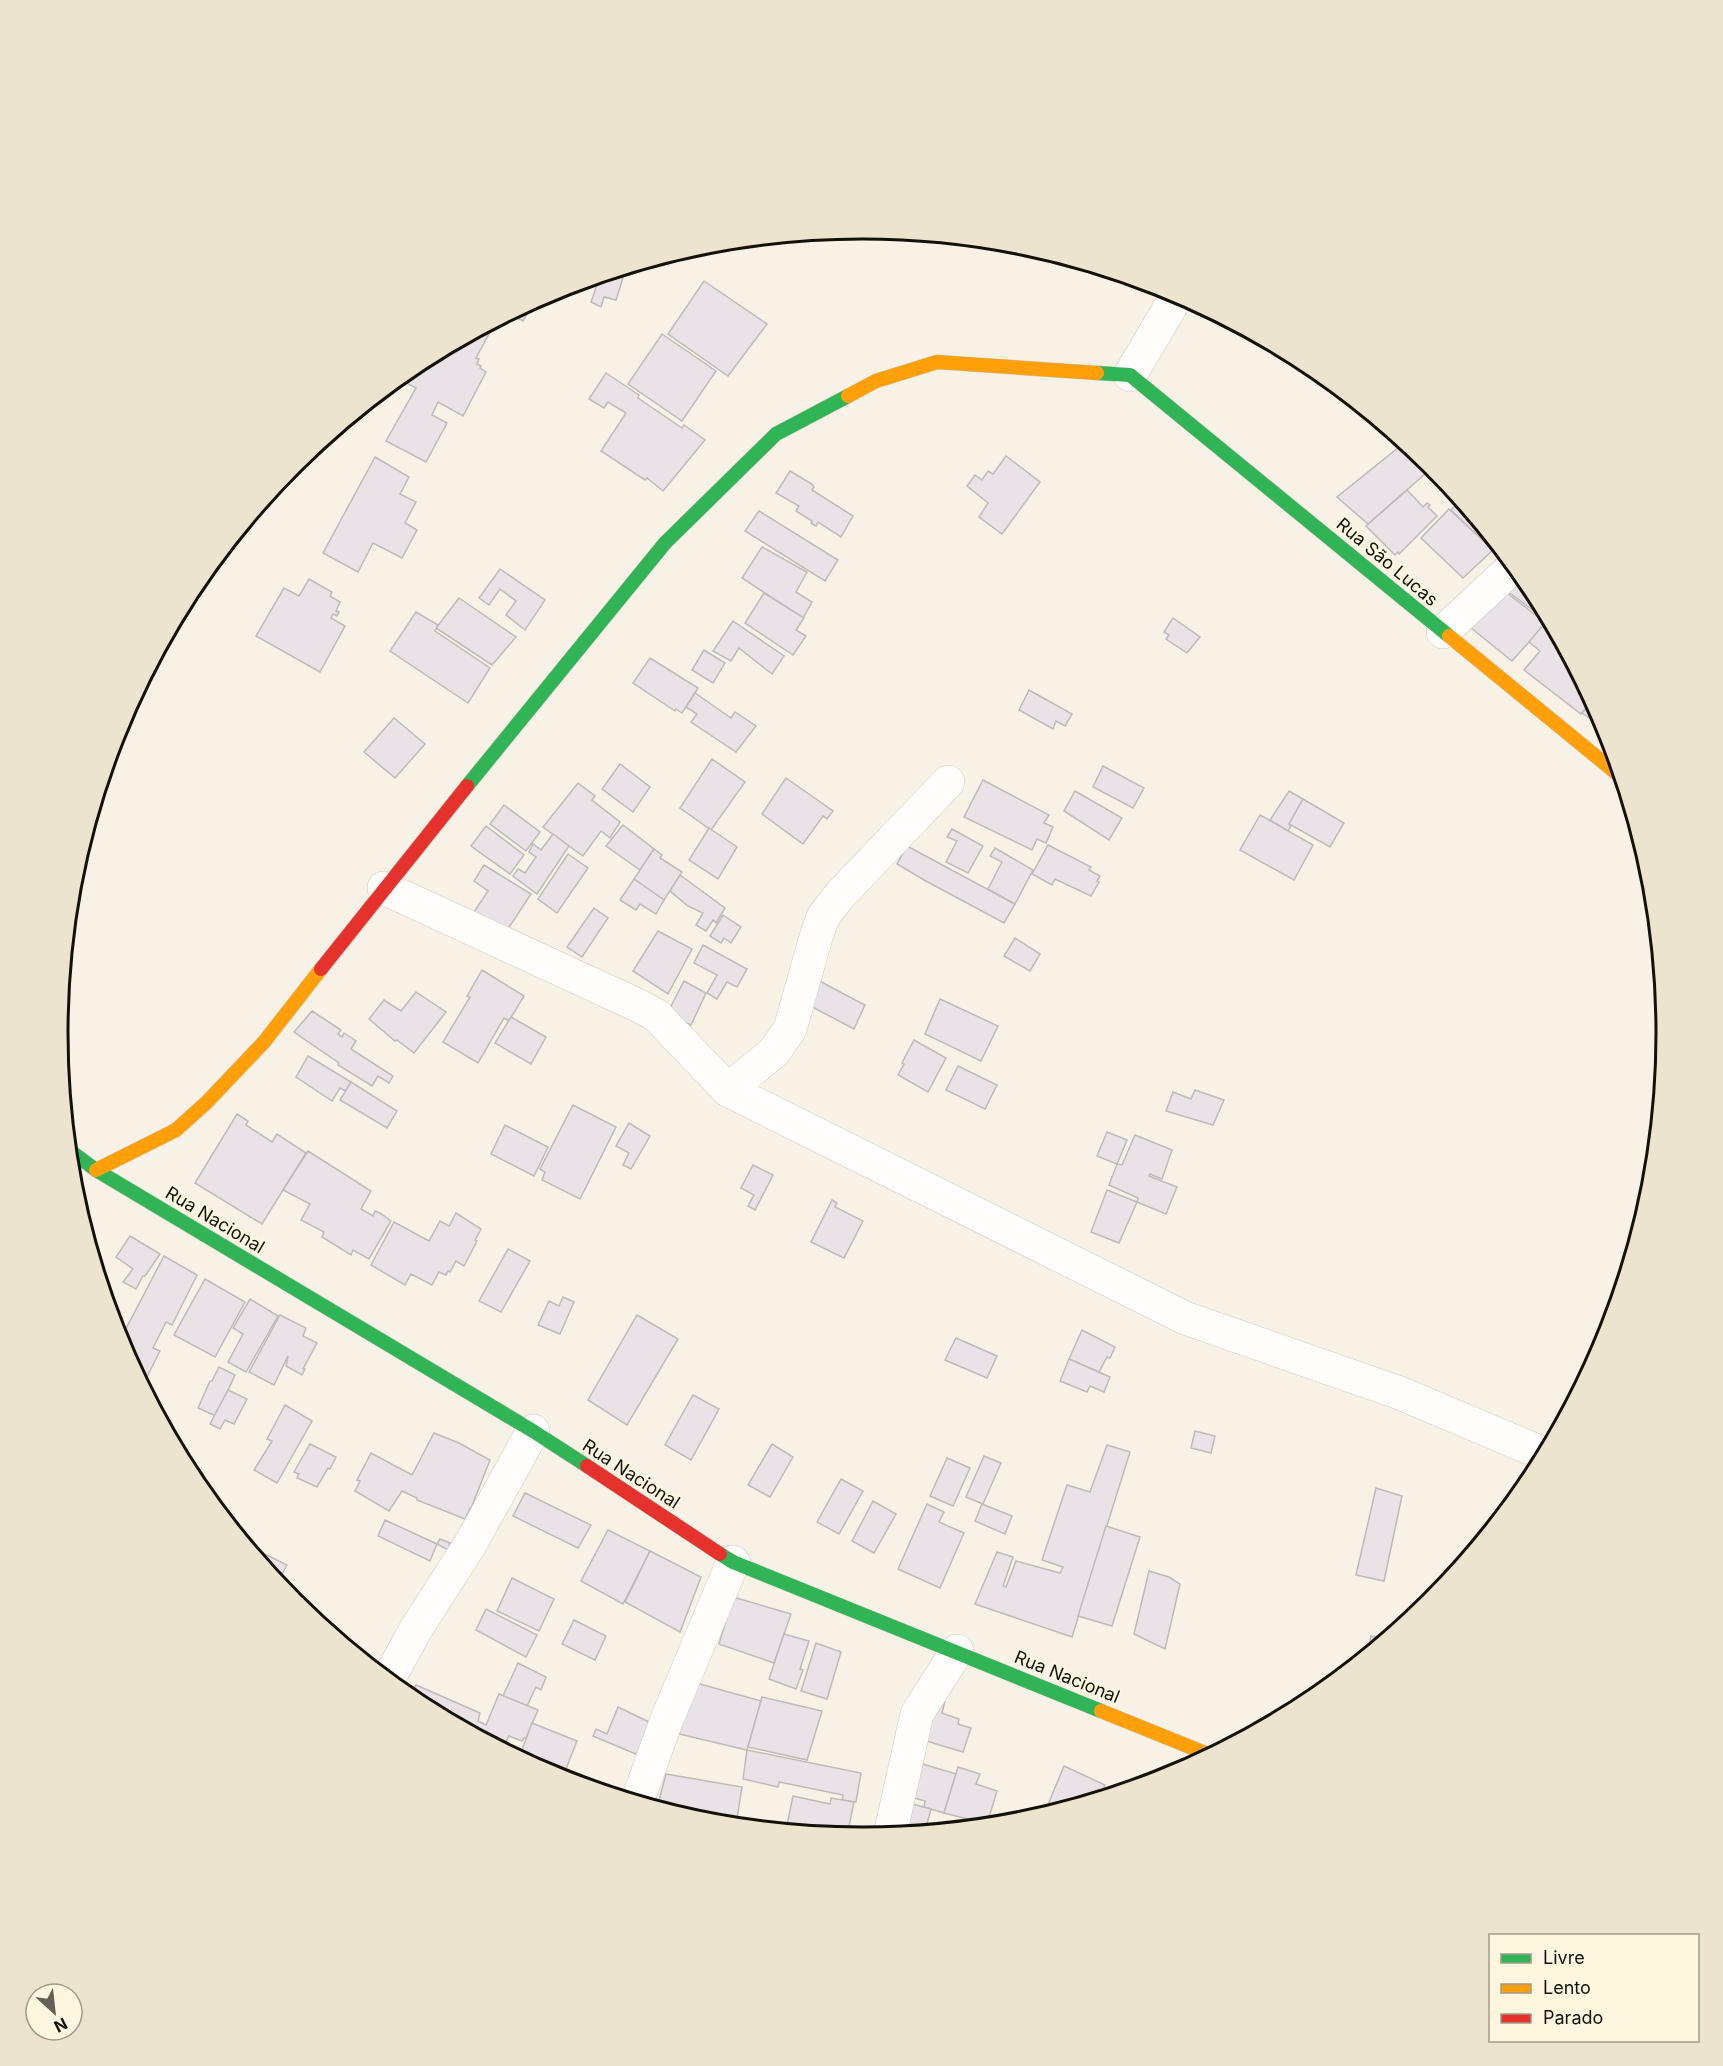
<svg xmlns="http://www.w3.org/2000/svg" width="1723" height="2066" font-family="Inter,sans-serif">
	<rect width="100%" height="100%" fill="#f8f2e6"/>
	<g fill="#e9e2e7" stroke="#bfbab9" stroke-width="1.5">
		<polygon points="626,268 616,300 604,297 601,307 591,302 600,276"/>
		<polygon points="704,281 767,324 728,376 668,334"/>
		<polygon points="543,296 537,305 533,303 523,321 510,314"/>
		<polygon points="482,328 490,332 476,358 479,359 477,364 481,366 480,368 486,372 463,416 438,402 432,415 447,423 426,462 386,441 416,388 399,379 401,375 415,364"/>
		<polygon points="662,334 716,371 682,421 628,384"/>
		<polygon points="1254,335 1266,342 1262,345"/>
		<polygon points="606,373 639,395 638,398 682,428 684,425 705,440 663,491 647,478 645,480 601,451 626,413 608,402 604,408 589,399"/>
		<polygon points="1404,443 1433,467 1368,524 1337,497"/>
		<polygon points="1006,456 1040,482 1002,534 979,517 988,503 967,486 975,475 982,480 988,471 993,474"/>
		<polygon points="375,457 409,477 400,494 416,502 405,523 417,530 402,558 373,543 358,572 323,553"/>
		<polygon points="790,471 812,484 814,487 812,490 853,516 841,537 818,522 816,526 811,523 812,521 796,511 799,506 776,493"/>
		<polygon points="1437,472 1457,496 1453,500 1430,479"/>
		<polygon points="1407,490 1423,507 1427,503 1430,505 1428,507 1437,516 1399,554 1398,552 1395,555 1366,526"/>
		<polygon points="1460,501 1498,546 1493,551 1451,510"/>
		<polygon points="1449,509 1493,550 1463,578 1421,538"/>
		<polygon points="759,511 838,560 825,581 745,531"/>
		<polygon points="762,547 807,572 796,592 812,602 803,618 742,578"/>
		<polygon points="500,569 545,600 525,630 506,615 516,601 500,589 489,605 479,598"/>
		<polygon points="1519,573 1531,586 1550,623 1507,591"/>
		<polygon points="309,579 332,592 330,596 340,602 336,611 339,612 337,616 333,614 331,618 345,626 320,672 256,636 284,588 299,596"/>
		<polygon points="1503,590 1546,623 1512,661 1471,628"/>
		<polygon points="764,593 804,618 796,630 806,636 793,655 745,623"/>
		<polygon points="459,598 516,637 492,665 436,628"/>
		<polygon points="416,612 438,625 435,631 490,668 468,703 390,651"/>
		<polygon points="1173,618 1200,637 1187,653 1166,639 1169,635 1164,632"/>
		<polygon points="733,621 784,656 772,674 739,648 731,661 713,651"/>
		<polygon points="1544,624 1555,632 1592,702 1581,714 1524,670 1540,651 1529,642"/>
		<polygon points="704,650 725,663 713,683 692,670"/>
		<polygon points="650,658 698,688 682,713 676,709 675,711 633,683"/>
		<polygon points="1029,690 1072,714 1065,726 1056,721 1053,729 1019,710"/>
		<polygon points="695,693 731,718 735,712 756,726 736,752 691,722 697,714 686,707"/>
		<polygon points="1592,702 1605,725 1606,730 1582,713"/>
		<polygon points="394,718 425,744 395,778 364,752"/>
		<polygon points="712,759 745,782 711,830 680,808"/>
		<polygon points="620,764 650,787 633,812 602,789"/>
		<polygon points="1103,766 1144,788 1133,808 1093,787"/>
		<polygon points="786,778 833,811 827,819 823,816 803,844 762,814"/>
		<polygon points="983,780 1049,815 1044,823 1053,827 1046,843 1037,839 1032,850 964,817"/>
		<polygon points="578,783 595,796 592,800 620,822 610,838 601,831 583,856 543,827"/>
		<polygon points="1075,791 1122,818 1109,840 1064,811"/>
		<polygon points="1289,791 1303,799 1289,824 1291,826 1288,831 1270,820"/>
		<polygon points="1303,799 1344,823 1330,847 1289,824"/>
		<polygon points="504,805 540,832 526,851 490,824"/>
		<polygon points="1260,815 1313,845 1294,880 1240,850"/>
		<polygon points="623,825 654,849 640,870 606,846"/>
		<polygon points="486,826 524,855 510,874 471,846"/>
		<polygon points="709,828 737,847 718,879 689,860"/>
		<polygon points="952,829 983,846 968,873 946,862 957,841 947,837"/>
		<polygon points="553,834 569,846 537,894 513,876 518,869 525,873 536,857 529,852 533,844 541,850"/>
		<polygon points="1048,845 1091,867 1089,870 1100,876 1097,881 1099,882 1091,896 1055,879 1052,885 1032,874"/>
		<polygon points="907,846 1015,904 1004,923 924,880 897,864"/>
		<polygon points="995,848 1033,870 1015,904 988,889 1002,862 990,856"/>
		<polygon points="654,849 662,855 660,858 682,872 664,900 634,879"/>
		<polygon points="568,854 588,868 557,913 538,899"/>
		<polygon points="484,865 531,894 506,932 474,912 488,891 474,881"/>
		<polygon points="680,875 725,908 716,923 713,920 706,931 696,925 703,913 688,906 670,891"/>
		<polygon points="634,879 664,900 656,914 640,904 636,910 620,900"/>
		<polygon points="594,908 608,918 582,957 567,947"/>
		<polygon points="723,915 741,927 731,943 724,938 721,943 710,936"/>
		<polygon points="658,931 692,949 668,994 633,971"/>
		<polygon points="1015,938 1040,954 1030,971 1004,956"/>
		<polygon points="703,945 747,969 737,987 727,982 717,999 707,993 717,975 694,963"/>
		<polygon points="482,970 524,996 509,1021 504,1018 478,1063 443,1042 470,997 467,996"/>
		<polygon points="810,976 865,1005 854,1029 799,1000"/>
		<polygon points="684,981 706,993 691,1025 667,1014"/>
		<polygon points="416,992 446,1012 414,1053 397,1040 395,1041 369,1019 384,1000 401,1011"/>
		<polygon points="940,999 998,1026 981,1061 925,1034"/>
		<polygon points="312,1011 341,1030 338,1034 342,1037 344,1033 356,1041 351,1049 393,1076 389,1083 378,1076 372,1086 338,1065 339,1063 294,1032"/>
		<polygon points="511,1017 546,1037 531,1064 495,1043"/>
		<polygon points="914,1040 946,1058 928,1092 898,1075 904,1064 902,1063"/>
		<polygon points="308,1056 351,1082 346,1091 340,1088 332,1101 296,1077"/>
		<polygon points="958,1066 997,1085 985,1109 946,1090"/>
		<polygon points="351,1082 397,1111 387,1128 340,1100"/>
		<polygon points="1195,1090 1224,1100 1213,1125 1166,1111 1173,1092 1191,1099"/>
		<polygon points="573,1105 616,1127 580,1199 542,1180 545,1172 540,1169"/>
		<polygon points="237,1114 248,1121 246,1125 272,1142 277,1134 306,1153 262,1224 195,1183"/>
		<polygon points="629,1123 650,1136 631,1169 623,1165 629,1153 616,1146"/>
		<polygon points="505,1125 548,1147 534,1176 491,1154"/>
		<polygon points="1107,1132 1127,1140 1117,1164 1097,1156"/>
		<polygon points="1135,1135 1172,1150 1162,1179 1150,1174 1149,1176 1177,1187 1166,1214 1137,1202 1138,1198 1109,1185 1117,1164 1122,1165"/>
		<polygon points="308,1151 371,1191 361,1209 373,1216 375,1211 380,1213 391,1221 369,1259 353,1250 351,1255 322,1237 324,1232 301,1220 310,1204 283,1190"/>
		<polygon points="753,1165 773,1175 755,1210 748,1206 754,1195 741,1188"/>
		<polygon points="1107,1190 1137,1202 1119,1243 1091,1232"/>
		<polygon points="75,1197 83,1202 79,1211"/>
		<polygon points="832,1200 837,1203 835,1207 863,1221 844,1258 811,1242"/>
		<polygon points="456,1213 481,1229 475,1240 477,1241 464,1266 456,1261 450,1272 448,1271 446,1275 439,1272 432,1285 411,1274 405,1285 371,1265 394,1222 429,1241 440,1221 449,1226"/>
		<polygon points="130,1236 160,1254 145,1276 143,1276 136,1289 123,1282 133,1269 116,1257"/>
		<polygon points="508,1249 530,1261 501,1312 479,1301"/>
		<polygon points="164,1256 197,1275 172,1325 166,1322 153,1348 160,1351 143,1385 119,1342"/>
		<polygon points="205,1279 245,1302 215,1357 174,1335"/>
		<polygon points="563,1297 574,1302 560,1334 538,1325 549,1301 559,1306"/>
		<polygon points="250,1299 278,1316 246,1372 228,1362 243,1334 233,1328"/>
		<polygon points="280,1315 306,1328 303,1336 317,1343 303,1369 305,1369 302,1375 286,1366 288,1356 274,1385 249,1372"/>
		<polygon points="637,1315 678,1339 627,1425 588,1400"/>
		<polygon points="1082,1330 1115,1347 1110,1358 1107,1357 1099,1372 1069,1359"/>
		<polygon points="956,1338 997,1356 987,1378 945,1360"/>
		<polygon points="1069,1359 1110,1377 1104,1392 1090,1386 1087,1392 1060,1381"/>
		<polygon points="219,1367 235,1375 216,1416 198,1408 210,1381 212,1381"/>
		<polygon points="228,1390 247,1399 234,1424 225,1420 220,1429 210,1424"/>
		<polygon points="693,1395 719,1409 691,1460 665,1445"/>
		<polygon points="285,1405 312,1421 277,1483 254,1470 272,1441 267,1439"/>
		<polygon points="1195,1431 1215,1436 1211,1453 1191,1448"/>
		<polygon points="434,1433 459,1443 490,1460 471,1508 470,1508 465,1519 417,1500 417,1498 402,1491 389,1511 355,1491 360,1481 357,1480 371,1453 412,1475"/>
		<polygon points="310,1444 336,1457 330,1469 328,1468 317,1487 297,1478 299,1474 294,1472"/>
		<polygon points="772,1444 793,1457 770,1497 748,1485"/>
		<polygon points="1107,1445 1130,1452 1072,1637 975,1604 997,1552 1013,1557 1003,1586 1006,1587 1016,1561 1060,1573 1063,1567 1042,1560 1067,1485 1090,1492"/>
		<polygon points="984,1456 1001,1463 983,1504 966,1497"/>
		<polygon points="947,1458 970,1468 953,1506 930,1496"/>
		<polygon points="841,1479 863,1491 839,1534 817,1522"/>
		<polygon points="1376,1488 1402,1496 1384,1581 1356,1575"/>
		<polygon points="525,1493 591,1525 578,1548 513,1516"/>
		<polygon points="873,1501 896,1514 874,1553 852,1541"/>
		<polygon points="927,1504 944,1512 939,1522 964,1533 940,1588 898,1569"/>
		<polygon points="982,1504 1012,1516 1005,1534 975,1521"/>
		<polygon points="385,1520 437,1544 430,1561 378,1536"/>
		<polygon points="1106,1526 1140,1537 1112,1626 1078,1616"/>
		<polygon points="608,1530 650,1551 623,1604 581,1581"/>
		<polygon points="440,1539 450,1543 448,1550 437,1544"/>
		<polygon points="251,1547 287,1565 277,1583 249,1549"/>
		<polygon points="650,1551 701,1577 680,1632 625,1602"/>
		<polygon points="1149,1571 1169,1577 1180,1584 1165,1649 1134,1634"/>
		<polygon points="512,1578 554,1599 539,1631 497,1611"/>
		<polygon points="733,1597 791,1614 774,1663 719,1644"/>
		<polygon points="486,1609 537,1635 526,1657 476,1630"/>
		<polygon points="574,1620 606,1636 595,1660 562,1644"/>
		<polygon points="784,1634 809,1641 800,1669 803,1670 796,1689 769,1679"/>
		<polygon points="1371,1636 1385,1639 1367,1654"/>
		<polygon points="816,1643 841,1652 827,1699 801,1691"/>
		<polygon points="518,1663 546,1677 541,1690 536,1687 527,1706 503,1696"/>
		<polygon points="693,1682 761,1701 747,1750 679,1734"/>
		<polygon points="416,1685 480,1713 478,1721 486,1725 499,1694 538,1710 526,1738 524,1738 522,1741 509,1736 505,1744 521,1751 519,1758 414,1702 409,1697"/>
		<polygon points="762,1697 822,1711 807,1760 748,1747"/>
		<polygon points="935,1698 945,1701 942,1713 959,1719 958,1724 971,1728 963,1752 923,1740"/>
		<polygon points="618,1707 649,1722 638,1755 593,1736 596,1729 607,1734"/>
		<polygon points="532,1723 577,1741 562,1779 519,1758"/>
		<polygon points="747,1750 861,1773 856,1802 842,1800 843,1795 779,1782 778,1787 743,1779"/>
		<polygon points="916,1762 956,1774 944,1813 924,1807 925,1801 907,1796"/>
		<polygon points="1064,1766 1105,1785 1099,1797 1048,1813 1045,1812"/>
		<polygon points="958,1767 980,1774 976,1784 997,1791 987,1824 944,1813"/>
		<polygon points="666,1774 742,1787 736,1825 713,1822 714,1817 678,1810 677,1814 657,1808"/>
		<polygon points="793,1796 830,1804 831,1798 854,1802 847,1836 786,1830"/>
		<polygon points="905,1802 931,1809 925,1831 897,1834"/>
		<polygon points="974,1822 987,1824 989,1825 973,1827"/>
	</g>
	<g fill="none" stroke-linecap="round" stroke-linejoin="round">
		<g stroke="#cfcbc2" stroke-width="34">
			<g id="street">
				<polyline points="1130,375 1178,294"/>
				<polyline points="1443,632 1514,566"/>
				<polyline points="384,888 637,1005 656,1015 728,1090 1185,1318 1400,1393 1544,1454"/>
				<polyline points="728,1090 774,1052 790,1029 816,937 823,917 840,895 948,782"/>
				<polyline points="388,1680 416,1629 471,1543 533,1431"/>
				<polyline points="637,1802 667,1719 733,1562"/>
				<polyline points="890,1835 917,1714 957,1651"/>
			</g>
		</g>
		<g stroke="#cfcbc2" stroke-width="15">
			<g id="fast">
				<polyline points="1097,373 1130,375 1449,636"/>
				<polyline points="467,786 665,543 776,434 848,396"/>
				<polyline points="69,1150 96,1170 533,1431 587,1466"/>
				<polyline points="720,1554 733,1562 1101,1711"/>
			</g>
		</g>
		<g stroke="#cfcbc2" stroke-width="15">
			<g id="slow">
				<polyline points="848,396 876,381 937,362 1097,373"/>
				<polyline points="1449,636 1620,776"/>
				<polyline points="96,1170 176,1130 207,1102 264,1042 321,969"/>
				<polyline points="1101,1711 1210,1755"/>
			</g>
		</g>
		<g stroke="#cfcbc2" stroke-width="15">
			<g id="jam">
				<polyline points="321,969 467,786"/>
				<polyline points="587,1466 720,1554"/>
			</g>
		</g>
		<use href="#street" stroke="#fefdfb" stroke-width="33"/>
		<use href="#fast" stroke="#30b455" stroke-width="14"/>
		<use href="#slow" stroke="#ff9f0a" stroke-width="14"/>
		<use href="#jam" stroke="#e5322d" stroke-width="14"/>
	</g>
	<g text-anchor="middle" stroke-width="4.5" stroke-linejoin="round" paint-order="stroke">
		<g font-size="18" fill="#141109" stroke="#fff6df">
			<text transform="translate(1387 562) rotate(40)" y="6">Rua São Lucas</text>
			<text transform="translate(215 1220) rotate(31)" y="6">Rua Nacional</text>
			<text transform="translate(631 1474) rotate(33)" y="6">Rua Nacional</text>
			<text transform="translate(1067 1677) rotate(22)" y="6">Rua Nacional</text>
		</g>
	</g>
	<path d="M0 0H1723V2066H0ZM68 1033a794 794 0 1 1 1588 0a794 794 0 1 1-1588 0Z" fill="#ece4ce" fill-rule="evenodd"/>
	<path fill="none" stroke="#141109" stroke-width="3" d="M68 1033a794 794 0 1 1 1588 0a794 794 0 1 1-1588 0Z"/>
	<rect x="1489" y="1934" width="210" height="108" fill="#fff6df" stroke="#a19a89" stroke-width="1.5"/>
	<rect x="1501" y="1954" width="30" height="9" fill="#30b455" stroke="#a19a89" stroke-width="1.5"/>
	<text x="1543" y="1964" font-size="18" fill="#141109">Livre</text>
	<rect x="1501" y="1984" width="30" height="9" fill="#ff9f0a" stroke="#a19a89" stroke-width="1.5"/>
	<text x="1543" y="1994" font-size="18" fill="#141109">Lento</text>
	<rect x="1501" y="2014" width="30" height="9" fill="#e5322d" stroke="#a19a89" stroke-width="1.5"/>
	<text x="1543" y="2024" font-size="18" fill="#141109">Parado</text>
	<g transform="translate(54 2012) rotate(153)"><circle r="28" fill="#fff6df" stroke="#a19a89" stroke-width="1.5"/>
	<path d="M0-4.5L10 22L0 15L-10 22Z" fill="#646056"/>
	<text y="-9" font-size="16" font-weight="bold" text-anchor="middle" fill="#141109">N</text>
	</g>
</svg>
